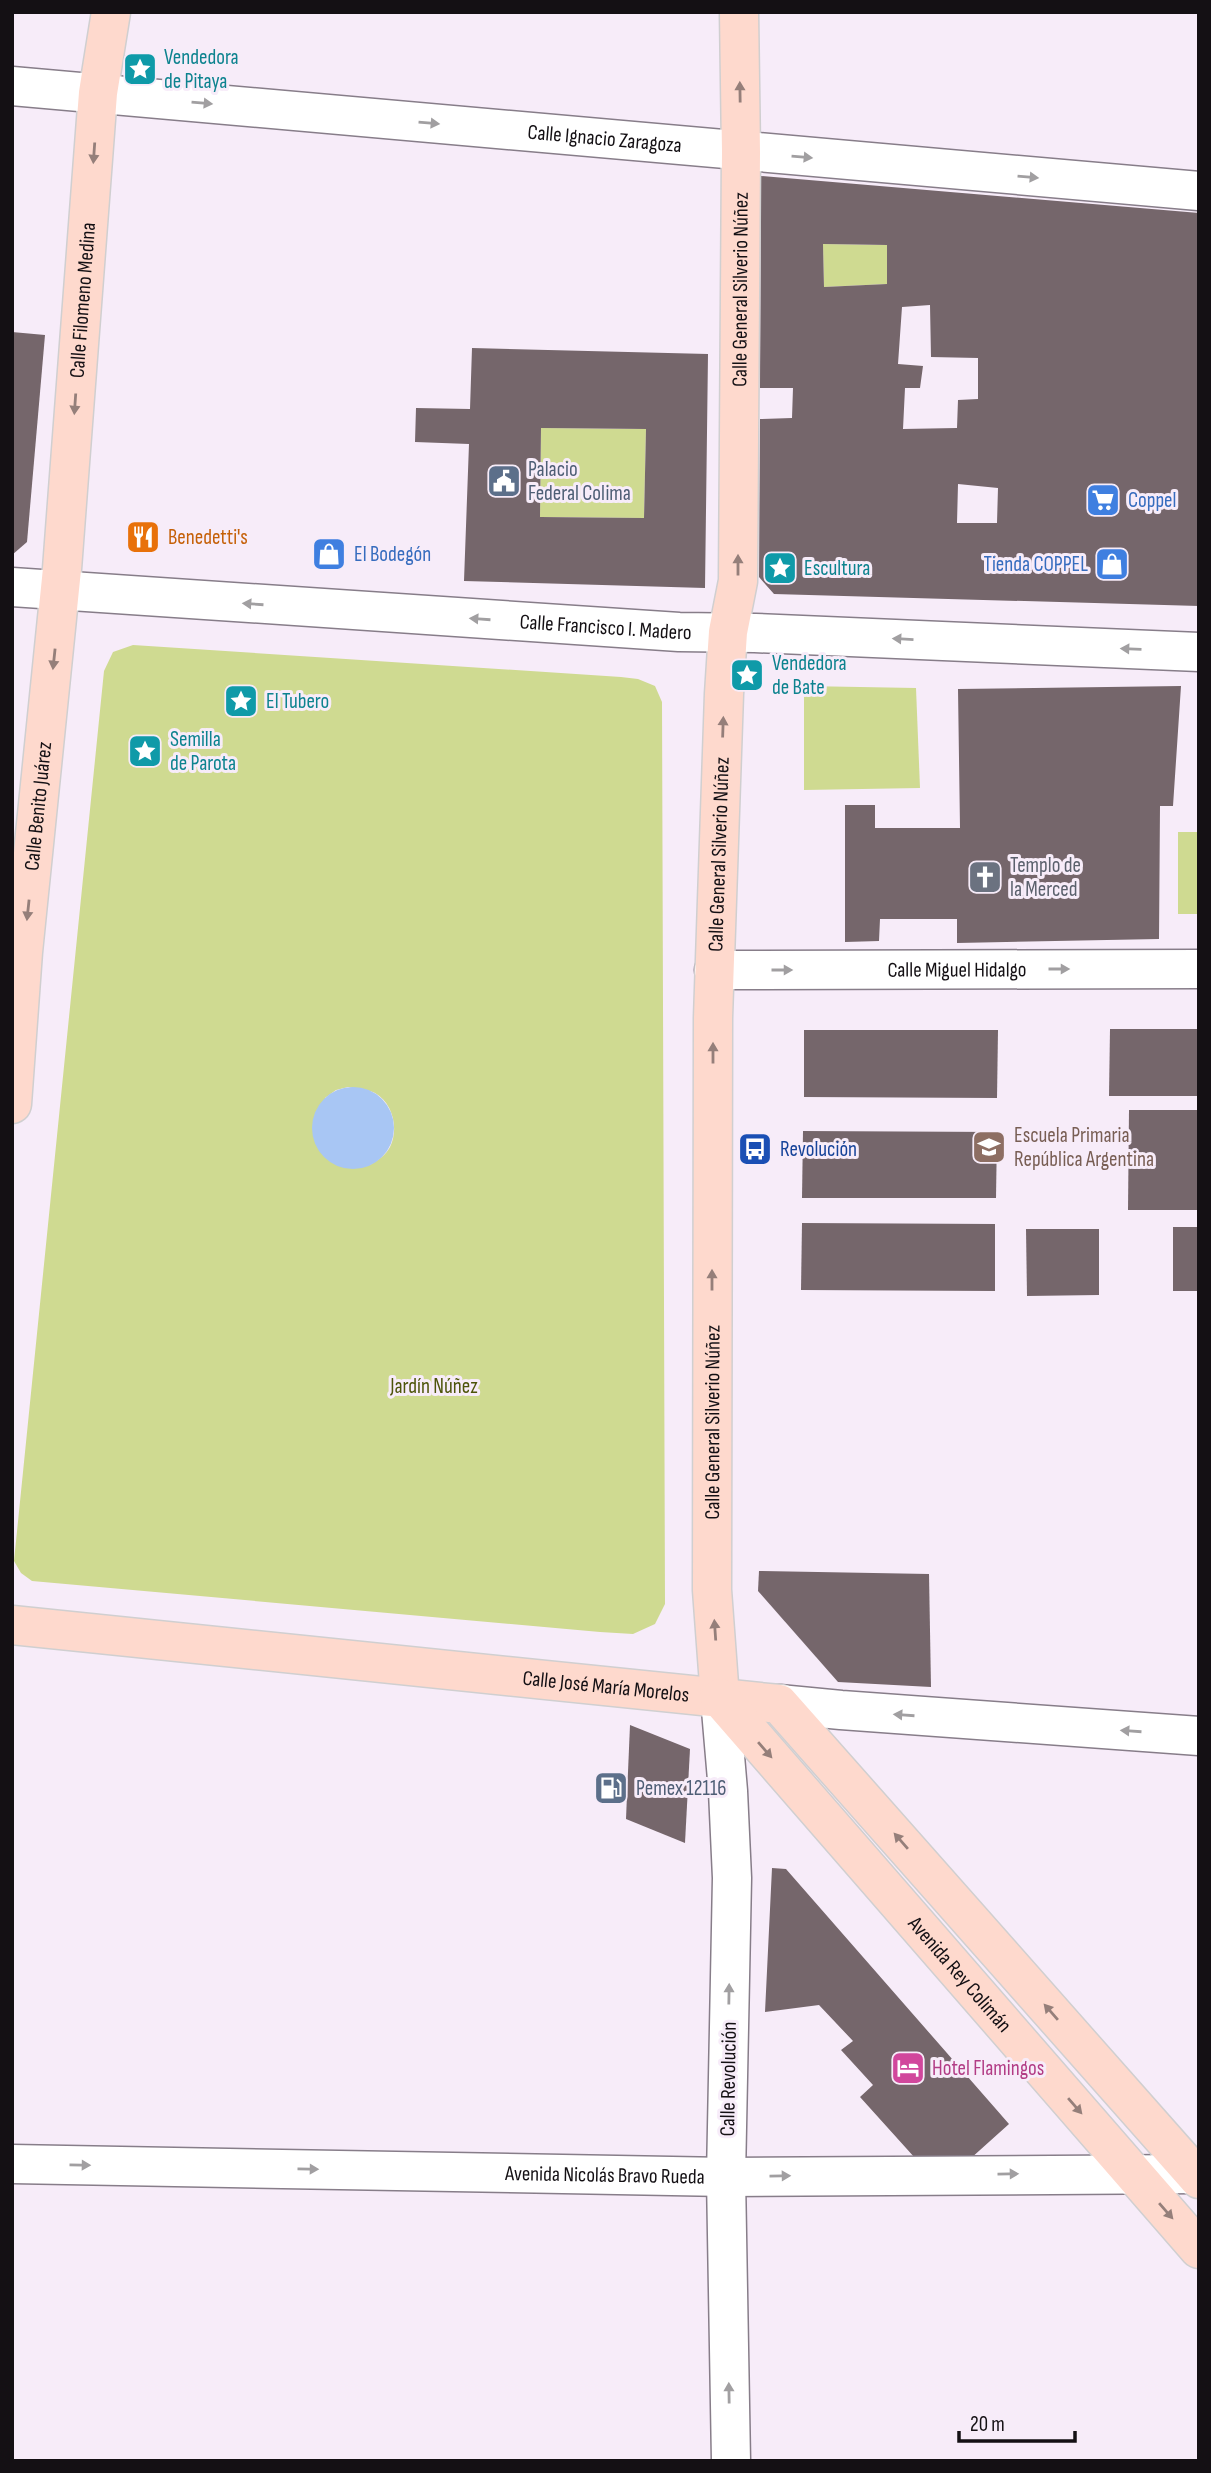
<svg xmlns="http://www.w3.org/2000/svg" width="1211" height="2473" font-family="'Sofia Sans Condensed',sans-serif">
	<rect width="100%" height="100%" fill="#f7ecf9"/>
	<g fill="#cfda91" fill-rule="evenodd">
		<polygon points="823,244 887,245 887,284 824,287"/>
		<polygon points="541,428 646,429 644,518 540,517"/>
		<path d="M133 645 621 677 638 679 655 686 662 702 665 1604 655 1624 633 1634 600 1632 32 1581 21 1573 14 1561 104 671 113 652ZM348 1087C356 1089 368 1089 375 1093 393 1103 399 1129 390 1147 386 1155 378 1160 370 1165L325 1098 336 1090Z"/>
		<polygon points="804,686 916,688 920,788 804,790"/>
		<rect x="1178" y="832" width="21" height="82"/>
	</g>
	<circle fill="#a8c6f4" cx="353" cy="1128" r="41"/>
	<g fill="#75666b" fill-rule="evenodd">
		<path d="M761 176 1199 213V606L774 594 759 577 760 419 792 418 793 388H760ZM823 244 887 245V284L824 287ZM930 305 931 357 978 358V399L958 400 957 428 903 429 905 388H920L923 366 898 364 902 307ZM958 484 998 488 997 523H957Z"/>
		<polygon points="12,332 45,335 27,542 12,555"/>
		<path d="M472 348 708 354 705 588 464 581 469 444 415 442 416 408 470 409ZM541 428 646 429 644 518 540 517Z"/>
		<polygon points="1181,686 1173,806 1160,806 1159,939 957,943 957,919 880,919 879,941 845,942 845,805 875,805 875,828 960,828 958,689"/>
		<polygon points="1110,1029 1199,1029 1199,1096 1109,1096"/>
		<polygon points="804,1030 998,1030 997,1098 804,1097"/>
		<polygon points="1129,1110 1199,1110 1199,1210 1128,1210"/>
		<polygon points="803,1131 997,1132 996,1198 802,1198"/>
		<polygon points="802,1223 995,1224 995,1291 801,1290"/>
		<rect x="1173" y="1227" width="26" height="64"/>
		<polygon points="1026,1229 1099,1229 1099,1295 1027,1296"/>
		<polygon points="759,1571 929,1574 931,1687 838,1682 758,1591"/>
		<polygon points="630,1725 690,1749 685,1843 626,1819"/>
		<polygon points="772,1868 786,1869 1009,2124 970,2159 915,2158 860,2097 873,2085 841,2050 853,2041 819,2005 765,2012"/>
	</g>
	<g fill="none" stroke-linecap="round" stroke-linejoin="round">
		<g stroke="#877d89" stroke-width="41">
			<g id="minor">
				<path id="s1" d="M12 86 1199 191"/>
				<path id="s2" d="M12 587 679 632 755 633 1199 652"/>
				<path id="s3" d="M714 970 1199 969"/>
				<polyline points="720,1698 728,1791 732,1878 726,2177 731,2461"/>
				<polyline points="779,1704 841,1710 1199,1736"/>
				<path id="s4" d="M12 2164 726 2177 1199 2174"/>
			</g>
		</g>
		<g stroke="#d0cfd0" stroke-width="41">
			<g id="major">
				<path id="s5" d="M12 1104 23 952 62 569 98 93 111 12"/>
				<path id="s6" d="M12 1625 779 1704 1199 2179"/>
				<path id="s7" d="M720 1698 712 1590 713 1018 724 694 728 632 738 581 741 152 739 12"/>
				<path id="s8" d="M720 1698 1199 2249"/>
			</g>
		</g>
		<use href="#minor" stroke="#fff" stroke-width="38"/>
		<use href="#major" stroke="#fed9cd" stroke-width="38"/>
	</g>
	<defs><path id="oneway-solid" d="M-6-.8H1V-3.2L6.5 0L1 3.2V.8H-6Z" transform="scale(1.75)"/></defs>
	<g fill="#957f7a">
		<use href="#oneway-solid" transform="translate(740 92) rotate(-91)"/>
		<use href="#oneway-solid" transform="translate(94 153) rotate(94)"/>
		<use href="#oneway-solid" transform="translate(75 404) rotate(94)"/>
		<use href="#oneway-solid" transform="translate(738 565) rotate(-90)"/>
		<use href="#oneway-solid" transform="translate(54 659) rotate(96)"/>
		<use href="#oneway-solid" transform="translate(723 727) rotate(-88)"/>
		<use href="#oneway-solid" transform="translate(28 910) rotate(96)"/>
		<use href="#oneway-solid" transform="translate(713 1053) rotate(-90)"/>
		<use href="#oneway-solid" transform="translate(712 1280) rotate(-90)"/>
		<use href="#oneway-solid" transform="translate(715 1630) rotate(-94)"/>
		<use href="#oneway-solid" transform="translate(765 1750) rotate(49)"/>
		<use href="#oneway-solid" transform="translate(901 1841) rotate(-131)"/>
		<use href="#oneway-solid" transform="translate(1051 2012) rotate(-131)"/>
		<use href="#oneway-solid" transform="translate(1075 2106) rotate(49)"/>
		<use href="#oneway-solid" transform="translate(1166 2211) rotate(49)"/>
	</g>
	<g fill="#a19fa1">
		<use href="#oneway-solid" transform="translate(202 103) rotate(5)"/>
		<use href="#oneway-solid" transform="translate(429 123) rotate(5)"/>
		<use href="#oneway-solid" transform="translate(802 157) rotate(5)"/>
		<use href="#oneway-solid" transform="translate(1028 177) rotate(5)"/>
		<use href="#oneway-solid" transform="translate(253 604) rotate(-176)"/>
		<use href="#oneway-solid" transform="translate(480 619) rotate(-176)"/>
		<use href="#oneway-solid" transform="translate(903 639) rotate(-177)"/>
		<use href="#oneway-solid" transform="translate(1131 649) rotate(-178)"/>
		<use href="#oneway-solid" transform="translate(1059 969)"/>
		<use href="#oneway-solid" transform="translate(782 970)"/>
		<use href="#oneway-solid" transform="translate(904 1715) rotate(-176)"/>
		<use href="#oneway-solid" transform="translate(1131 1731) rotate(-176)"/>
		<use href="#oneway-solid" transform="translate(729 1994) rotate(-89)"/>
		<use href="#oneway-solid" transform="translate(80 2165) rotate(1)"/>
		<use href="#oneway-solid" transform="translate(308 2169) rotate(1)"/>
		<use href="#oneway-solid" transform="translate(1008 2174) rotate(-1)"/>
		<use href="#oneway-solid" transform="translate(780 2176) rotate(-1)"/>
		<use href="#oneway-solid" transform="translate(729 2393) rotate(-91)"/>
	</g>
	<defs>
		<g id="sight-square" transform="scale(1.75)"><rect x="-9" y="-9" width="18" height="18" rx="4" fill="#0f9aa8" stroke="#f7ecf9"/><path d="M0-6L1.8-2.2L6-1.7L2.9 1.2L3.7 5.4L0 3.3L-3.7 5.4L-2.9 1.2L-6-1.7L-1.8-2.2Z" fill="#fff"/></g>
		<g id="civic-square" transform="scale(1.75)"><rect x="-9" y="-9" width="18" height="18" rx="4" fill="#5c6f8a" stroke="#f7ecf9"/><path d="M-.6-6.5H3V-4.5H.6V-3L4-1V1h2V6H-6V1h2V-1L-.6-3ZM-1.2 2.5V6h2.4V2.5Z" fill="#fff"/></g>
		<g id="supermarket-square" transform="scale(1.75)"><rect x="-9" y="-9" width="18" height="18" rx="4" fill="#3f7fe0" stroke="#f7ecf9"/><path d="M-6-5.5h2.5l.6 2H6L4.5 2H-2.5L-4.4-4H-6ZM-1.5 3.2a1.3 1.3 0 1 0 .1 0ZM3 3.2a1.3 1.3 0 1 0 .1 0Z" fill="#fff"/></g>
		<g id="restaurant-square" transform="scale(1.75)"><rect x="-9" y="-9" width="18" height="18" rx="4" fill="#e8710a" stroke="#f7ecf9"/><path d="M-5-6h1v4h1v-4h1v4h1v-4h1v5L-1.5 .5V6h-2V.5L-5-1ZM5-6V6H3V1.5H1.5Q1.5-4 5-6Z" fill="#fff"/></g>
		<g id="shop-square" transform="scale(1.75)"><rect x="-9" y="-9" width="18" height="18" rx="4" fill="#3f7fe0" stroke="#f7ecf9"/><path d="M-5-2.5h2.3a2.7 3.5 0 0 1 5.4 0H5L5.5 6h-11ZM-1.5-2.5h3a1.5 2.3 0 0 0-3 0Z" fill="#fff"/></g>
		<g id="church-square" transform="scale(1.75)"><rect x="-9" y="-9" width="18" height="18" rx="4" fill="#6b7280" stroke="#f7ecf9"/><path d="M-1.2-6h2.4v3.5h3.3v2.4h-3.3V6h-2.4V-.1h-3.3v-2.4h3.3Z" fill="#fff"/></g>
		<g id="school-square" transform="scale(1.75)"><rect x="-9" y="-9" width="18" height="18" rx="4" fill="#8d6e63" stroke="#f7ecf9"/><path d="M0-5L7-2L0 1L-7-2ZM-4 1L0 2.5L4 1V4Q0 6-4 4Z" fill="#fff"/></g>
		<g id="bus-square" transform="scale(1.75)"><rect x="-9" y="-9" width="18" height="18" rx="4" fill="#1a4fb4" stroke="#f7ecf9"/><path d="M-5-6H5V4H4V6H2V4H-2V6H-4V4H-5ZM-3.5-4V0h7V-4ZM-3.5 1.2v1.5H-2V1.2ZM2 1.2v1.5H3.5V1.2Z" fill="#fff"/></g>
		<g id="fuel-square" transform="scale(1.75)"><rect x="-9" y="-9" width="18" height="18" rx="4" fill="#5c6f8a" stroke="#f7ecf9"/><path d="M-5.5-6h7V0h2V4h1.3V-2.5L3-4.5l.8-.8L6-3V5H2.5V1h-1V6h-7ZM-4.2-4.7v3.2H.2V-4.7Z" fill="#fff"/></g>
		<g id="hotel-square" transform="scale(1.75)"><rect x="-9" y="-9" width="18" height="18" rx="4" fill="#d1479c" stroke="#f7ecf9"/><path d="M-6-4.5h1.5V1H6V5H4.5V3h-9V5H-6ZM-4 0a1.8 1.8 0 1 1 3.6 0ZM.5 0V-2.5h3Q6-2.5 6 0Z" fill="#fff"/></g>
	</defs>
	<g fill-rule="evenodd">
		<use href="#sight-square" x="140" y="69"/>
		<use href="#civic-square" x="504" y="481"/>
		<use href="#supermarket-square" x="1103" y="500"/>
		<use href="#restaurant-square" x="143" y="537"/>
		<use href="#shop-square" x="329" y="554"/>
		<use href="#shop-square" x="1112" y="564"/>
		<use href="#sight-square" x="780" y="568"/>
		<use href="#sight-square" x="747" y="675"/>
		<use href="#sight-square" x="241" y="701"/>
		<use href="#sight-square" x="145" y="751"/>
		<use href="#church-square" x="985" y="877"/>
		<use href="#school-square" x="989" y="1147"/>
		<use href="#bus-square" x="755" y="1149"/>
		<use href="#fuel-square" x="611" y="1788"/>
		<use href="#hotel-square" x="908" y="2068"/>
	</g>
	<g text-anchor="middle" stroke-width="6" stroke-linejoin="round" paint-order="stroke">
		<g font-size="21" fill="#0d838f" stroke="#f7ecf9" text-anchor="start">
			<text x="164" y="64">Vendedora<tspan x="164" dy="24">de Pitaya</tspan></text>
			<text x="804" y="575">Escultura</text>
			<text x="772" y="670">Vendedora<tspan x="772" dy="24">de Bate</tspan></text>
			<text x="266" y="708">El Tubero</text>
			<text x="170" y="746">Semilla<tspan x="170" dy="24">de Parota</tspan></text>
		</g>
		<g font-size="21" fill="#141014" stroke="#f7ecf9">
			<text dy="7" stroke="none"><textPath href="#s1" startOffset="595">Calle Ignacio Zaragoza</textPath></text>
			<text dy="7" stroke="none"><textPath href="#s7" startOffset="1410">Calle General Silverio Núñez</textPath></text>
			<text dy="7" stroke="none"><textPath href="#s5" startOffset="807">Calle Filomeno Medina</textPath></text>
			<text dy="7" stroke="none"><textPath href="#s2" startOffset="595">Calle Francisco I. Madero</textPath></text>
			<text dy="7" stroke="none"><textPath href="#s5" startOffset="299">Calle Benito Juárez</textPath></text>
			<text dy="7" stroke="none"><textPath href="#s7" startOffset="844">Calle General Silverio Núñez</textPath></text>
			<text dy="7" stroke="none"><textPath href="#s3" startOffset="243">Calle Miguel Hidalgo</textPath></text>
			<text dy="7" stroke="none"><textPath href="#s7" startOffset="276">Calle General Silverio Núñez</textPath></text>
			<text dy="7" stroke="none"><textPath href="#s6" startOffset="597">Calle José María Morelos</textPath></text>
			<text dy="7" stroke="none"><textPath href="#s8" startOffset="366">Avenida Rey Colimán</textPath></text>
			<text transform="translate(728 2079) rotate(-89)" y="7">Calle Revolución</text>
			<text dy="7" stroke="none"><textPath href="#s4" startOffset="593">Avenida Nicolás Bravo Rueda</textPath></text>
		</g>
		<g font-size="21" fill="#4e5e75" stroke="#f7ecf9" text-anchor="start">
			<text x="528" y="476">Palacio<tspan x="528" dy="24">Federal Colima</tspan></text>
			<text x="636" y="1795">Pemex 12116</text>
		</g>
		<g font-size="21" fill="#366cbe" stroke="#f7ecf9" text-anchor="start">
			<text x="1128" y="507">Coppel</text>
			<text x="354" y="561">El Bodegón</text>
			<text x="1088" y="571" text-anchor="end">Tienda COPPEL</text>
		</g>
		<g font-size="21" fill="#c56008" stroke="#f7ecf9" text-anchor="start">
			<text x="168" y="544">Benedetti's</text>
		</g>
		<g font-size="21" fill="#5b616d" stroke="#f7ecf9" text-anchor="start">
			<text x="1010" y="872">Templo de<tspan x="1010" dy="24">la Merced</tspan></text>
		</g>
		<g font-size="21" fill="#785e54" stroke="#f7ecf9" text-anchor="start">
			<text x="1014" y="1142">Escuela Primaria<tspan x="1014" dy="24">República Argentina</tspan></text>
		</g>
		<g font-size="21" fill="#164399" stroke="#f7ecf9" text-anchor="start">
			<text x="780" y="1156">Revolución</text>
		</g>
		<g font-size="21" fill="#4d540a" stroke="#f7ecf9">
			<text x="434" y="1393">Jardín Núñez</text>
		</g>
		<g font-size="21" fill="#b23c85" stroke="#f7ecf9" text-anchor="start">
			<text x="932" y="2075">Hotel Flamingos</text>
		</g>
	</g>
	<rect width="1211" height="2473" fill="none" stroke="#141014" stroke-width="28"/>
	<path d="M959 2431v10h116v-10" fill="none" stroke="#141014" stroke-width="3.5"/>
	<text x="970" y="2431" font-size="21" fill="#141014" stroke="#f7ecf9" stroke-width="5" paint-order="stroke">20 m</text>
</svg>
